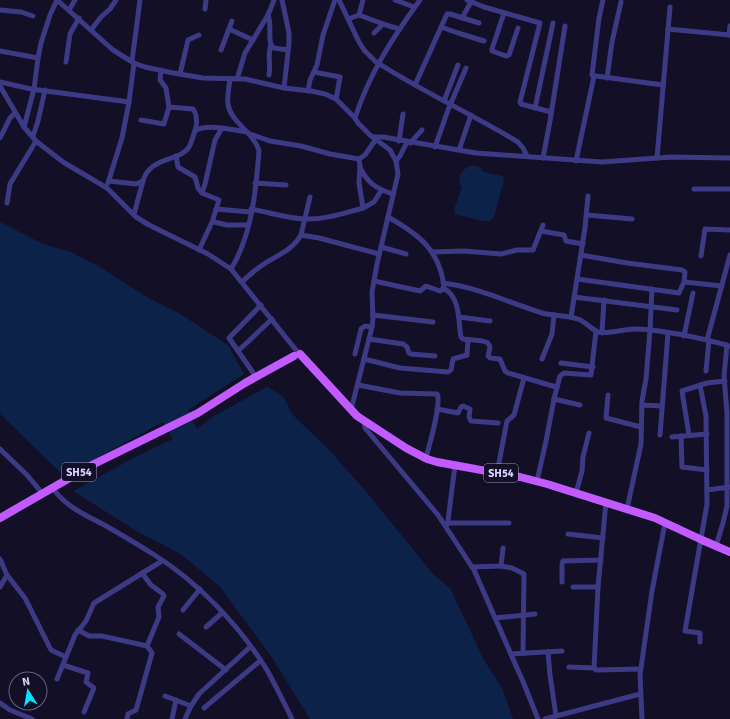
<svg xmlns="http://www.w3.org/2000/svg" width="730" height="719" font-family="Signika,sans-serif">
	<rect width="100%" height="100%" fill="#130f26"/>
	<g fill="#0c2248">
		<path d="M472 165 481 168 483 172 503 176 504 179 495 214 491 221H482L455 214V207L462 187C455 179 463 167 472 165Z"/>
		<polygon points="0,222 43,244 71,252 98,266 152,300 177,312 228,345 244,374 188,410 197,429 212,417 267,387 283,396 293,415 331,452 363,488 434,575 450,588 484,660 502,688 513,719 310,719 271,656 220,587 182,555 133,529 73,491 137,456 173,439 163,422 64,476 0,414"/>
	</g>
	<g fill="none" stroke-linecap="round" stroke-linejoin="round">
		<g stroke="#3d3a85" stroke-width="5">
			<polyline points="282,0 289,33 289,43 284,88"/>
			<polyline points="339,0 359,42 364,50 378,64"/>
			<polyline points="395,0 414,7"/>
			<polyline points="467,0 484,7 540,23 520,102 521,104 551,112"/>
			<polyline points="603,0 599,18 592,75 596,76 663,85"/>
			<polyline points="205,9 206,0"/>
			<polyline points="0,10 21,12 33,16"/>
			<polyline points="69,10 75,0"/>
			<polyline points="504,13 492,49 492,51 506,56 509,55 518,28"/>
			<path d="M268 15C272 25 268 35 271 45L274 48 288 50"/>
			<polyline points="359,15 383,24"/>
			<polyline points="462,18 471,2"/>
			<polyline points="348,19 359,15 363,0"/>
			<polyline points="441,27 458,33 484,41"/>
			<polyline points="229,29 253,40"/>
			<polyline points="668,29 730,35"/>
			<polyline points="91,30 101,17 110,9 116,0"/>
			<polyline points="374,33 383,24 399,29"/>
			<polyline points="729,35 730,26"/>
			<polyline points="221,50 232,21"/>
			<polyline points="0,51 38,58"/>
			<polyline points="132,61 140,0"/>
			<polyline points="66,62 70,34 79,18"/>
			<path d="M378 63C423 92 472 114 518 142L523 148 527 156"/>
			<polyline points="314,72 340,77 336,99"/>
			<polyline points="180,74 188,40 199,35"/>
			<path d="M269 75C271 65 267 55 271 45"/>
			<polyline points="607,78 612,42 621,2"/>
			<path d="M230 79C229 87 227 96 228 104 230 122 254 132 259 151 256 190 252 235 231 269"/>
			<polyline points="237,79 245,53 268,15 274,0"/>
			<polyline points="0,82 31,89 129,102"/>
			<polyline points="415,85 447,14 450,14 479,23"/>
			<polyline points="0,86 24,127 36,141 63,162 107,188 136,217 149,225 208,254 231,269 296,350"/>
			<polyline points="308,91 310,80 317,65 323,35 335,0"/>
			<polyline points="444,101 458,65"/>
			<polyline points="535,108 553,23"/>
			<path d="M355 118C369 74 393 37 420 0"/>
			<polyline points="141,120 164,124 169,107"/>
			<polyline points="24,127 34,89 38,58 41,43 50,15 57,0 113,50 134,63 145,67 173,73 203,78 245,79 284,88 311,91 325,94 336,99 355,118 358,123 370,135 390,150 396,161 398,174 377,264 372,292 373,319 372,327 352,406 350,410"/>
			<path d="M195 131C205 123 234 130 247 132"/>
			<polyline points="250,134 270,141 301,146 330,154 359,159 365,155 376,139"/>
			<polyline points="33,136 38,121 45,90"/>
			<polyline points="374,137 383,137 476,153 602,162 671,157 730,158"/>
			<polyline points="0,138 10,118 15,113"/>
			<polyline points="399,141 403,114"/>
			<polyline points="410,143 422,130"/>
			<polyline points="435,147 448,110 466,68"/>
			<polyline points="459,150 471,115"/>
			<polyline points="176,156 178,167 195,177 198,188 202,193 219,200 213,219 214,222 227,225 248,225"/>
			<polyline points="543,158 550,121 565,26"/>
			<polyline points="657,158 670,7"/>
			<polyline points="396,161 400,156 407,142"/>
			<polyline points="576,161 594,76"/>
			<path d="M360 167C367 183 377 189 393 194"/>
			<path d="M109 181 136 184 143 181C150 156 180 162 189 147 192 142 194 133 196 127 197 121 197 114 193 109L169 107 166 88 160 80 161 70"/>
			<polyline points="108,183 122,138 129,102 134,63"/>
			<polyline points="255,183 286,185"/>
			<polyline points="694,189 730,189"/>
			<polyline points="202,193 205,184 215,140 222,128"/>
			<polyline points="7,203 10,184 36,141"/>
			<polyline points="363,208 374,202 381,191"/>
			<polyline points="216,209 250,212"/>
			<path d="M251 209C268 212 286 218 304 219 324 220 344 213 363 208L359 183 360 166 359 159"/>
			<polyline points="134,214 143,181"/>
			<polyline points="587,215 632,219"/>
			<path d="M388 217C418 234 439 249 444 286"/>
			<polyline points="541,231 564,235 566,241 583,244"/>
			<polyline points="301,235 319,238 379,254"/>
			<polyline points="381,247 406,254"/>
			<polyline points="199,250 213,220"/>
			<polyline points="432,252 464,251 501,254 517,250 533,250 543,225"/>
			<polyline points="581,255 627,263 682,270 685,272 684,282"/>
			<polyline points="701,256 705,229 730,230"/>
			<polyline points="577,279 679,293 684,282 722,286"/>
			<polyline points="374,281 420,291 426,286 440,291 442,290 443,288"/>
			<path d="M242 282C248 276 254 271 261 266 275 256 292 251 301 235L310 197"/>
			<path d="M443 283C477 287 510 303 542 313 554 316 566 315 578 319 586 322 591 329 598 332 609 335 626 328 638 329 667 331 701 338 730 346"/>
			<path d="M443 288C461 297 458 321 461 337L463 339 483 341 488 343 490 347 488 356 490 358 500 359 505 371 508 373 556 387"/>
			<polyline points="574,297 677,310"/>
			<polyline points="373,315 433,322"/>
			<polyline points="459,317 490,321"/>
			<polyline points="571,317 585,228 588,196"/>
			<polyline points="602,333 604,300"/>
			<polyline points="684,336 693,293"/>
			<polyline points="369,339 403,344 407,347 409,353 411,354 435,356"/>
			<polyline points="707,340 730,255"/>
			<polyline points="238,351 272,319"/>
			<polyline points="355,354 361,329 365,326 372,327"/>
			<polyline points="364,359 400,368 448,372 451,370 453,359 467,355 468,340"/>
			<polyline points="542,359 552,334 554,315"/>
			<polyline points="561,363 593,367"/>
			<polyline points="706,371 709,340"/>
			<polyline points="256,377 229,338 261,305"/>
			<path d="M358 385 400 393 437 394C442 403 429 446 426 458"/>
			<polyline points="608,395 606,418 641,427"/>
			<polyline points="554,399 580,405"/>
			<polyline points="642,405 662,406"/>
			<polyline points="437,409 458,413 461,407 463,406 470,409 469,417 471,421 498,423"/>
			<polyline points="364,421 365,428 438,515 474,570 524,684 538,719"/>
			<polyline points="660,435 668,333"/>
			<polyline points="689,435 682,391 707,383 725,381"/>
			<polyline points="681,436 682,467 707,470"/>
			<polyline points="672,437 707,434"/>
			<polyline points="0,449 27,475 42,493"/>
			<polyline points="497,473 507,421 514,415 524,378"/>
			<polyline points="537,481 546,441 554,399 560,376 564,373 591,375 596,331"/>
			<path d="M52 487C65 507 86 515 106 526 122 535 137 544 153 554 198 582 239 625 267 670 276 686 284 703 292 719"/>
			<polyline points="707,490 730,487"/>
			<polyline points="576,493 582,471 583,457 589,433"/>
			<polyline points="606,502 598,587 594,668 596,670 640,669"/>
			<polyline points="627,509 641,444 642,401 646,379 650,330 652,289"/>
			<polyline points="448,523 509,523"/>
			<polyline points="446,526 448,521 455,465"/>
			<polyline points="568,534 603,538"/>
			<polyline points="716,546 723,523 727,506 727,413 724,376 727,345"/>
			<polyline points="0,559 7,575 0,587"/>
			<polyline points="501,566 512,568 524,574 523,652"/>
			<polyline points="472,567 501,566 503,548"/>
			<polyline points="7,575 25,598 51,650 66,657"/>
			<polyline points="562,582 562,564 563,561 601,560"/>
			<polyline points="573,587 598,587"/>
			<polyline points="183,610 200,589"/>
			<polyline points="495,618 535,614"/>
			<polyline points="206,627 222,613"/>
			<polyline points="78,630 89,636 102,636 147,646"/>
			<polyline points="179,634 226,670"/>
			<polyline points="700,642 700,633 685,631 707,504 706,416 700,385"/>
			<polyline points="548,652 550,675 556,716"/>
			<polyline points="511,654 562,651"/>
			<polyline points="63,665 88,673 86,682 94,688 84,712"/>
			<polyline points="569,667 594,668"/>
			<polyline points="57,679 75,635 86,621 94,603 162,561"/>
			<polyline points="165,696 191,706"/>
			<polyline points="0,703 10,710 32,719"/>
			<polyline points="204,708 260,661"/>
			<polyline points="127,719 128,714 136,710 152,653 147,646 159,617 158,607 164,596 163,594 151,585 142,573"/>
			<polyline points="172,719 176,700"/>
			<polyline points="185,719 191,706 199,694 250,647"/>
			<polyline points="545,719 640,694"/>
			<polyline points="642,719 640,675 652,591 665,523"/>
		</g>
		<g stroke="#c25bff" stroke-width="8">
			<polyline points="300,354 357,416 406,448 427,459 437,462 520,477 547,484 655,518 702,540 730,552"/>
			<polyline points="0,518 94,464 198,413 245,383 294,356"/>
		</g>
	</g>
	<g text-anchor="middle" stroke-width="3.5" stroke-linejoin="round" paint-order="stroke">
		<g fill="#130f26" stroke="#9e99be" stroke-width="1">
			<rect x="62" y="463" width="34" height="18" rx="3"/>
			<rect x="484" y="464" width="34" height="18" rx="3"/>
		</g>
		<g font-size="11" font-weight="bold" fill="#d9d4ff">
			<text x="79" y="476">SH54</text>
			<text x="501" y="477">SH54</text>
		</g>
	</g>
	<g transform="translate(28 691) rotate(349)"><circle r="19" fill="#130f26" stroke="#625e7d"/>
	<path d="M0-3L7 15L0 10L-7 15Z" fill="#00e5ff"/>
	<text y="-6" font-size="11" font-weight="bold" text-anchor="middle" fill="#d9d4ff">N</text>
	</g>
</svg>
